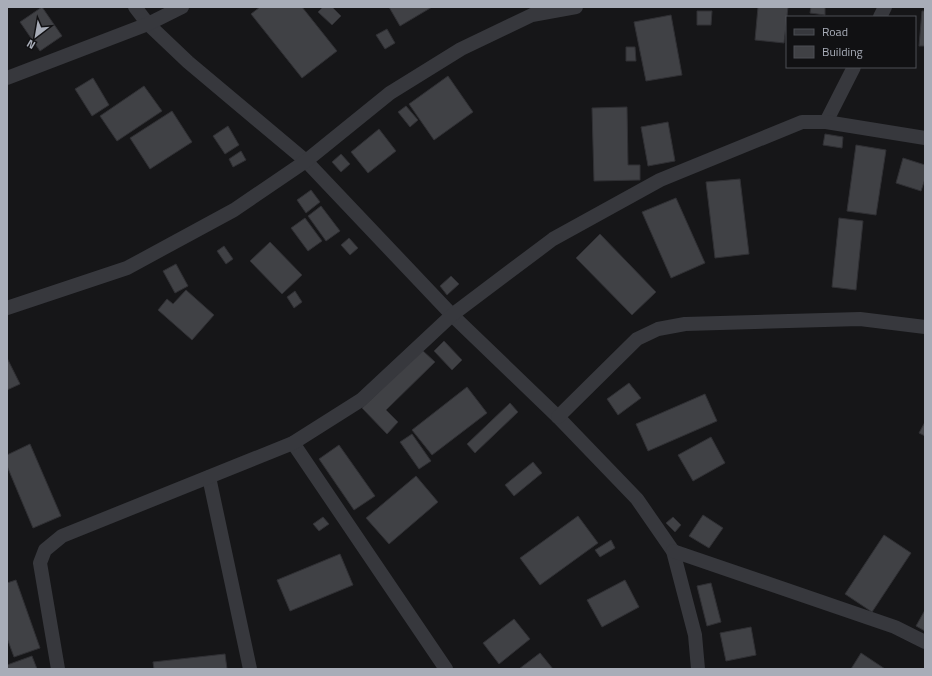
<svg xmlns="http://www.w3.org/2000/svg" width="932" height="676" font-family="'Titillium Web',sans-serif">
	<rect width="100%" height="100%" fill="#161618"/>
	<g fill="#404145" stroke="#303034">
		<polygon points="42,7 62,36 40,51 20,22"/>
		<polygon points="260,7 302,7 337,51 302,78 251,14"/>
		<polygon points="323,7 332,7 341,16 332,25 318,12"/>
		<polygon points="389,7 432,7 400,26"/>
		<polygon points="758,7 788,7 784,43 755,40"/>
		<polygon points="811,7 825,7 825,15 810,13"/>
		<polygon points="697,11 712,11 711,25 697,25"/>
		<polygon points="922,11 925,11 925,46 919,46"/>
		<polygon points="671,15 682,75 646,81 634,22"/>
		<polygon points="387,29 395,43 385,49 376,35"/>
		<polygon points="626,47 635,47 636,61 626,61"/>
		<polygon points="448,76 473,112 434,140 409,104"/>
		<polygon points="93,78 109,105 92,116 75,89"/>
		<polygon points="144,86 162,111 117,141 100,116"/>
		<polygon points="406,106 418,120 410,127 398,112"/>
		<polygon points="627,107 628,165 640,165 640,180 594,181 592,108"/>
		<polygon points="172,111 192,142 150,169 130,138"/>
		<polygon points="668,122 675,161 648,166 641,127"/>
		<polygon points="228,126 239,145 225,154 213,136"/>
		<polygon points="379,129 396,151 368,173 351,152"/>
		<polygon points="825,134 843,137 842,148 823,145"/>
		<polygon points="856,145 886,150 876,215 847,211"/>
		<polygon points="241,151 246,160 233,167 229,159"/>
		<polygon points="341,154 350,164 341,172 332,162"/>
		<polygon points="903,158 925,165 925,179 921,191 896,183"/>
		<polygon points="740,179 749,254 715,258 706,182"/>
		<polygon points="311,190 320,202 306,213 297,200"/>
		<polygon points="676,198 705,263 671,278 642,212"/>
		<polygon points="321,206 340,231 326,241 308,216"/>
		<polygon points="305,218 322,241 308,251 291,228"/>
		<polygon points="839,218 863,221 856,290 832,287"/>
		<polygon points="600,234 656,292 632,315 576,258"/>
		<polygon points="349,238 358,248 350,255 341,245"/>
		<polygon points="270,242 302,275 282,294 250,261"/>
		<polygon points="224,246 233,259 226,264 217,251"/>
		<polygon points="176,264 188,286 175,293 163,271"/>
		<polygon points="451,276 459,284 447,295 440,286"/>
		<polygon points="186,290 214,315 192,340 158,310 167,299 173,304"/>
		<polygon points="295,291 302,302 294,308 287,297"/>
		<polygon points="444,341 462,360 452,370 434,351"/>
		<polygon points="422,350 435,362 386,410 398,422 387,434 362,408"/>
		<polygon points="7,358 20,384 7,390"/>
		<polygon points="629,383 641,398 618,415 607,399"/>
		<polygon points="467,387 487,413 432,455 412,430"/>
		<polygon points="705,394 717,421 648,451 636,424"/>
		<polygon points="510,403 518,412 475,453 467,444"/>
		<polygon points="925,422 925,436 919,433"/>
		<polygon points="412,434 431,461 419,469 400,442"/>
		<polygon points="711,437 725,463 693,481 678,455"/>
		<polygon points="30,444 61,516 33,528 7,466 7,455"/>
		<polygon points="339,445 375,496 354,510 319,459"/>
		<polygon points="533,462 542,473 514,496 505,485"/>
		<polygon points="416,476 438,502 389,544 366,518"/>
		<polygon points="703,515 723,528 709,548 689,536"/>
		<polygon points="578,516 598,543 540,585 520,558"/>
		<polygon points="323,517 329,524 319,531 313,524"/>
		<polygon points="673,517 681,525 675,532 666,523"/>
		<polygon points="884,535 911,553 872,612 845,594"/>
		<polygon points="611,540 615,548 600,557 595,550"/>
		<polygon points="340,554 353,585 290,611 277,580"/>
		<polygon points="16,580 40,648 14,657 7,638 7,583"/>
		<polygon points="625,580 639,607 602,627 587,600"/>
		<polygon points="711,583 721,622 707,626 697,586"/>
		<polygon points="925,610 925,631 916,626"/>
		<polygon points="514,619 530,639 499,664 483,643"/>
		<polygon points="751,627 756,655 726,661 720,633"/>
		<polygon points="540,653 553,669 519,669"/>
		<polygon points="861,653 885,669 851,669"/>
		<polygon points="225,654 227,669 154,669 153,662"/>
		<polygon points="32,656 37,669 7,669 7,665"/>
	</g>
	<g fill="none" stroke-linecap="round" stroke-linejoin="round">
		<g stroke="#37383d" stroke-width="14">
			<polyline points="135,7 148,24 188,62 306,161 452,315 558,417 637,499 673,551 695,635 698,669"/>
			<polyline points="880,17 885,7"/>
			<polyline points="7,78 148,24 182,7"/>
			<polyline points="826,122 854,67"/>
			<polyline points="7,308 127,268 234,210 306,161 390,93 461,49 532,15 576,7"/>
			<polyline points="558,417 637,339 658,329 685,324 860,319 925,327"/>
			<polyline points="293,443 446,669"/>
			<polyline points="209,477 250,669"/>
			<polyline points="673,551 895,627 925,642"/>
			<polyline points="58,669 40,563 45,550 62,536 293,443 361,400 452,315 553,239 660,180 802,122 826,122 925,138"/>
		</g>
	</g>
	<rect width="932" height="676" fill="none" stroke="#a8adb8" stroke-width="16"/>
	<rect x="786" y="16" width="130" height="52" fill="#111113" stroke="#4d4f55"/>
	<rect x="794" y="29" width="20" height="6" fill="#37383d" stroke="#4d4f55"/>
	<text x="822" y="36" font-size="12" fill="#a8adb8">Road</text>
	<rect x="794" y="46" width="20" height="12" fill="#404145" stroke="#4d4f55"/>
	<text x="822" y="56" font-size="12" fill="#a8adb8">Building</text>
	<g transform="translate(36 36) rotate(211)" stroke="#111113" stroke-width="3" paint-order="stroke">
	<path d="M0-3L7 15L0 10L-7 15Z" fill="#a8adb8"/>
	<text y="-6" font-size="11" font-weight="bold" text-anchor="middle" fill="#a8adb8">N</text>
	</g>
</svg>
